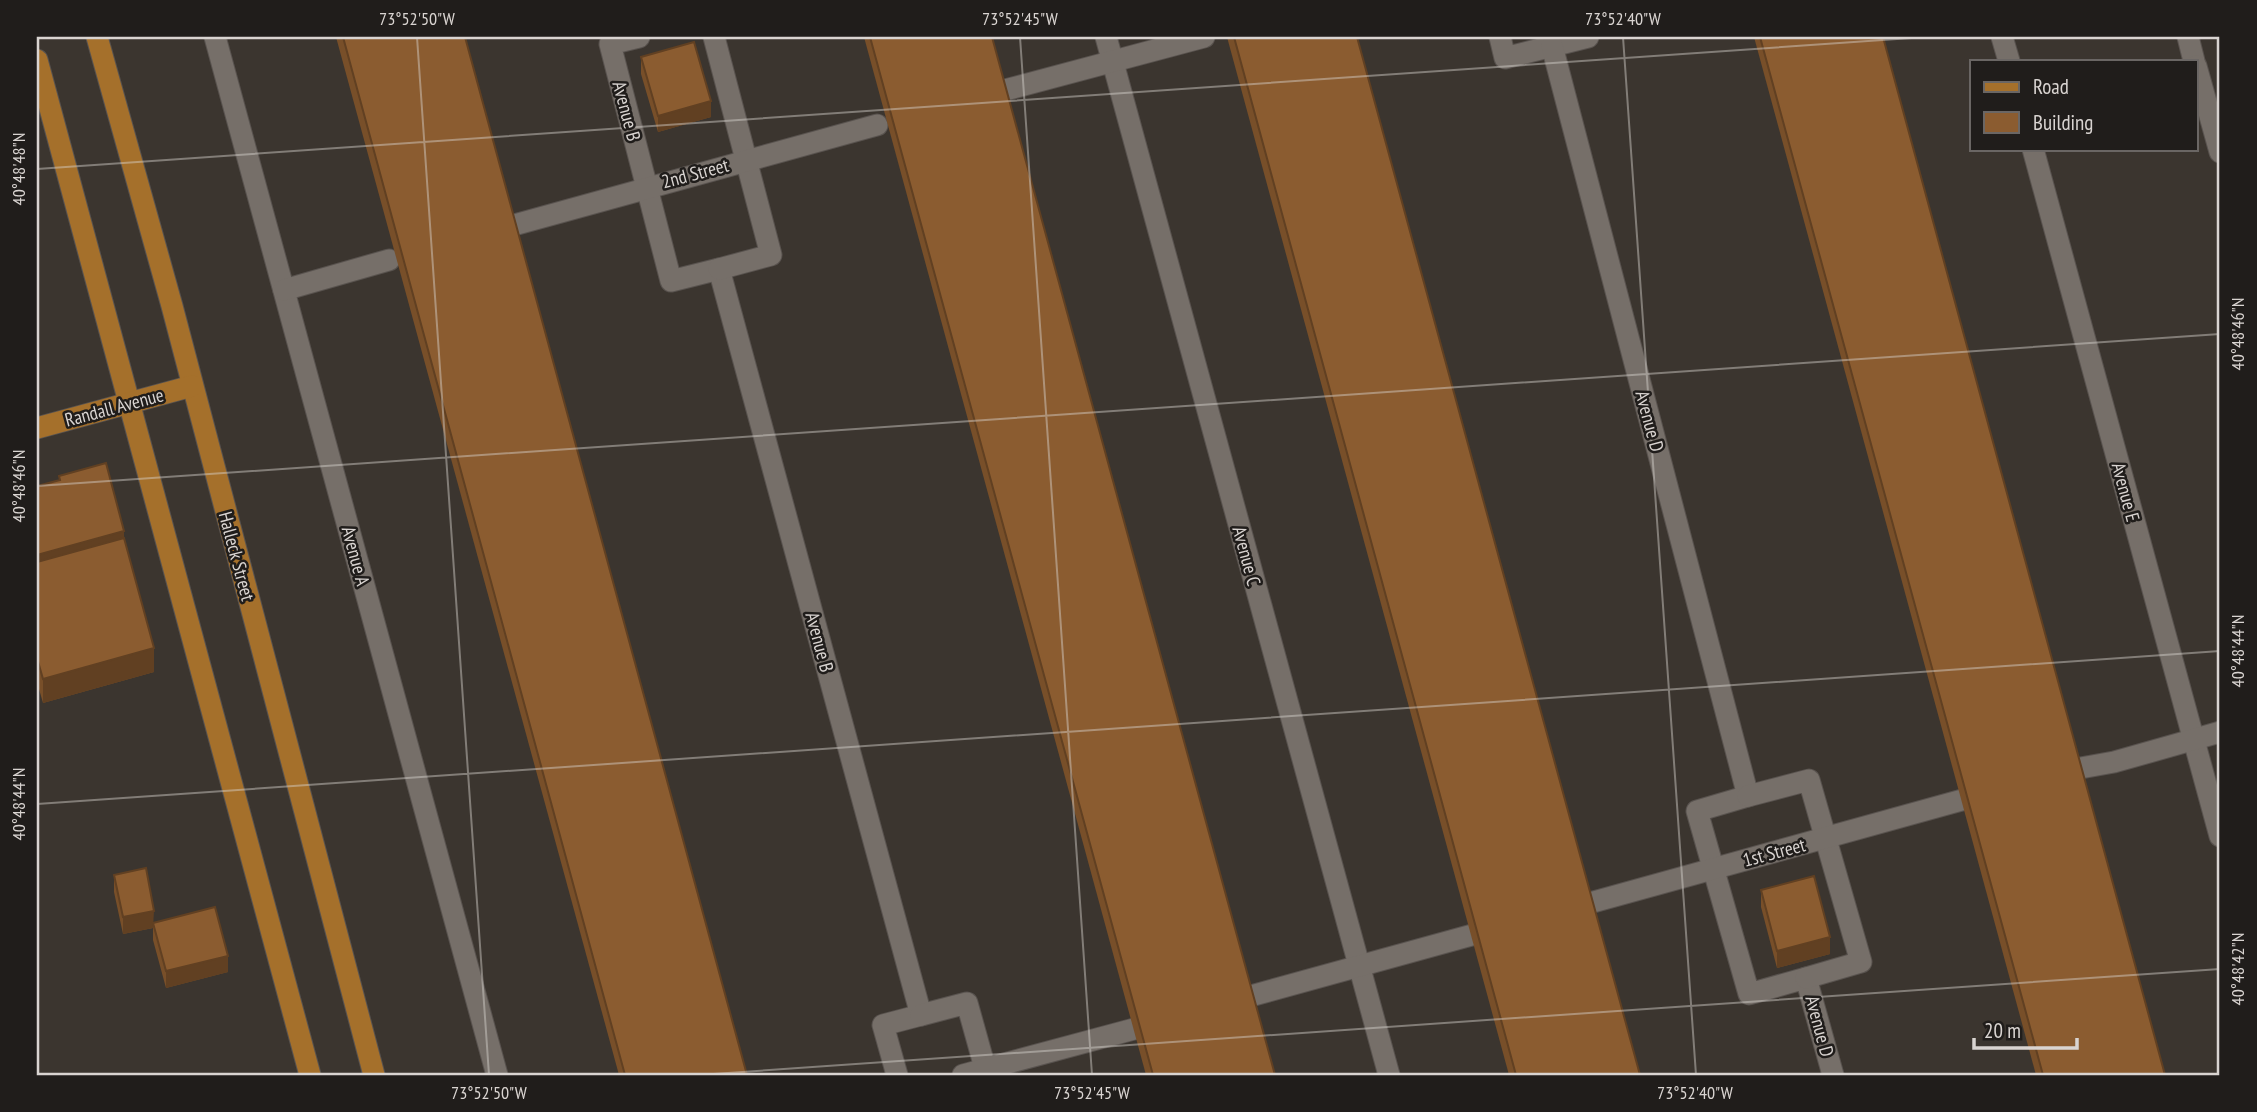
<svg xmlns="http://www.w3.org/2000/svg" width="2257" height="1112" font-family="'PT Sans Narrow',sans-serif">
	<rect width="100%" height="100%" fill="#3b352f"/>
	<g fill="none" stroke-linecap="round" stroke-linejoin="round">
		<g stroke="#59534f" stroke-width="23">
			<g id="minor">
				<polyline points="215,37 497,1075"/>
				<polyline points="639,37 610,44 671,281 719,269 921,1015 883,1025 897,1075"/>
				<polyline points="714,37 771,255 719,269"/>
				<polyline points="1106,37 1389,1075"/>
				<polyline points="1500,37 1505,58 1588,37"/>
				<polyline points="2002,37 2009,61"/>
				<polyline points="2188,37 2194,61"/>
				<polyline points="1552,46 1748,796 1697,811 1749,994 1806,978 1833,1075"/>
				<polyline points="2196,66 2220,152"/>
				<polyline points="1005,90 1204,37"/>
				<polyline points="2033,149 2220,836"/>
				<polyline points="514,225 877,125"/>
				<polyline points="284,290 389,260"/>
				<polyline points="2075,769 2114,762 2220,732"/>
				<polyline points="1748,796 1809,780 1861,962 1806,978"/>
				<polyline points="1586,904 1962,800"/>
				<polyline points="1247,997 1472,935"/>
				<polyline points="921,1015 967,1003 987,1075"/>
				<polyline points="963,1075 1134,1029"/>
			</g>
		</g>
		<g stroke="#59534f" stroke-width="23">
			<g id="major">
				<polyline points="97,37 172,306 374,1075"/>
				<polyline points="37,60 310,1075"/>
				<polyline points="37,428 192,386"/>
			</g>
		</g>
		<use href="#minor" stroke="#766f69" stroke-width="21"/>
		<use href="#major" stroke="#a5702b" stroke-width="21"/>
	</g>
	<g fill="#784f29">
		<polygon points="336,37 465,37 747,1075 619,1075"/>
		<polygon points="864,37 992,37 1275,1075 1146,1075"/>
		<polygon points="1227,37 1357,37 1640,1075 1509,1075"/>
		<polygon points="1754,37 1883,37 2165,1075 2036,1075"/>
		<polygon points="641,57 711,117 658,132 641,74"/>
		<polygon points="59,476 124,538 154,672 43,703 37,682 37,486 59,480"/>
		<polygon points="114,875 154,923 228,972 166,988 153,940 153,928 123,934 114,892"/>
		<polygon points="1761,890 1830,954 1777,968 1761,907"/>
	</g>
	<g fill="#614022">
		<polygon points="711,101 711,117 658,132 658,116"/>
		<polygon points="124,531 124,562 37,586 37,555"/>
		<polygon points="154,648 154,672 43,703 43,679"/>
		<polygon points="154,911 153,928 123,934 123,917"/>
		<polygon points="1830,937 1830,954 1777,968 1777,951"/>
		<polygon points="228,956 228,972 166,988 166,971"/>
	</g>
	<g fill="#8b5c30" stroke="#614022" stroke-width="2">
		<polygon points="343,37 465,37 747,1075 625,1075"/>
		<polygon points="870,37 992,37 1275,1075 1153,1075"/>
		<polygon points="1234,37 1357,37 1640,1075 1516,1075"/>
		<polygon points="1760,37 1883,37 2165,1075 2043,1075"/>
		<polygon points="694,42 711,101 658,116 641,57"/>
		<polygon points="106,463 124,531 37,555 37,486 60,480 59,476"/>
		<polygon points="124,538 154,648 43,679 37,658 37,562"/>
		<polygon points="146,868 154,911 123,917 114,875"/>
		<polygon points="1814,876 1830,937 1777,951 1761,890"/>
		<polygon points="215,907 228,956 166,971 153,923"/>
	</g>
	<path fill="none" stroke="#d9d4d1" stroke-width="2" stroke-opacity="0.45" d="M417 37 489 1075M1020 37 1092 1075M1623 37 1696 1075M37 169 1926 37M37 486 2220 334M37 804 2220 651M699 1075 2220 969"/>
	<g text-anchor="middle" stroke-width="5" stroke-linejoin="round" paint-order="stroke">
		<g font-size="19" fill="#d9d4d1" stroke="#201d1b">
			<text transform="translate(627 111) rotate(75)" y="7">Avenue B</text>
			<text transform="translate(695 173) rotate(-15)" y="7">2nd Street</text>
			<text transform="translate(114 407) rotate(-15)" y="7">Randall Avenue</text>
			<text transform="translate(1650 421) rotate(75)" y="7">Avenue D</text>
			<text transform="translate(2126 492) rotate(75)" y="7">Avenue E</text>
			<text transform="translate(237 556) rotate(75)" y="7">Halleck Street</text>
			<text transform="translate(356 556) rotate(75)" y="7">Avenue A</text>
			<text transform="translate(1247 556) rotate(75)" y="7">Avenue C</text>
			<text transform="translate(820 642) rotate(75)" y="7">Avenue B</text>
			<text transform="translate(1774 852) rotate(-15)" y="7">1st Street</text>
			<text transform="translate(1820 1026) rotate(75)" y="7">Avenue D</text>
		</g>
	</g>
	<rect width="2257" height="1112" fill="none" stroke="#201d1b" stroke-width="77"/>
	<rect x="1970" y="60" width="228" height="91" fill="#201d1b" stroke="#6a6664" stroke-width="2"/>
	<rect x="1984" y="82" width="35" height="10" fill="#a5702b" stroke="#6a6664" stroke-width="2"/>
	<text x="2033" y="94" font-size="21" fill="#d9d4d1">Road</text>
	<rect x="1984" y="112" width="35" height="21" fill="#8b5c30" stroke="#6a6664" stroke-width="2"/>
	<text x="2033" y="130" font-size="21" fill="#d9d4d1">Building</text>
	<path d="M1974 1038v10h103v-10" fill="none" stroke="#d9d4d1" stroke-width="3.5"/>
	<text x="1984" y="1038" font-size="21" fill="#d9d4d1" stroke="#201d1b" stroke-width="5" paint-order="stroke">20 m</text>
	<rect x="38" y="38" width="2180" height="1036" fill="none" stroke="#d9d4d1" stroke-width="2.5"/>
	<g font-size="18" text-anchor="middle" fill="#d9d4d1">
		<text x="417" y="25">73°52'50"W</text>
		<text x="1020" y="25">73°52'45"W</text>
		<text x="1623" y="25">73°52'40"W</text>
		<text transform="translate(19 169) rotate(-90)" y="6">40°48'48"N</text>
		<text transform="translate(2238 334) rotate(-90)" y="6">40°48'46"N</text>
		<text transform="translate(19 486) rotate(-90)" y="6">40°48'46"N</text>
		<text transform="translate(2238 651) rotate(-90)" y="6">40°48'44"N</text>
		<text transform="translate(19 804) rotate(-90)" y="6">40°48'44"N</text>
		<text transform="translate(2238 969) rotate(-90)" y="6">40°48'42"N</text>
		<text x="489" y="1099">73°52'50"W</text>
		<text x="1092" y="1099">73°52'45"W</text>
		<text x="1695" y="1099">73°52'40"W</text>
	</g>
</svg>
